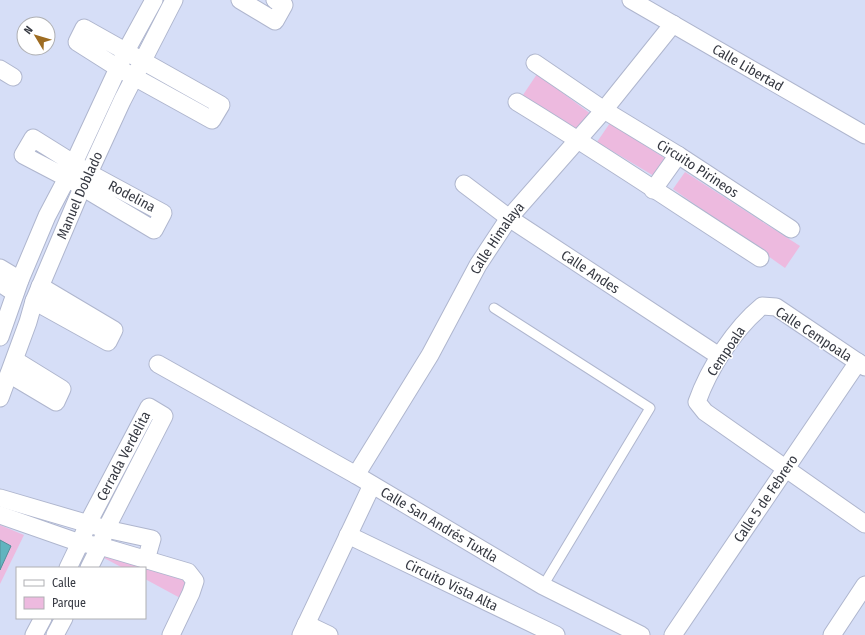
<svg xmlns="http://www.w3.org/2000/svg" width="865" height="635" font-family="'Fira Sans Condensed',sans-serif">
	<rect width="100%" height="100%" fill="#d6def7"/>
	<g fill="#edbadf">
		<polygon points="537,74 591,114 575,132 523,95"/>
		<polygon points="610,123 666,159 654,176 597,142"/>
		<polygon points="685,172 800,246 785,268 673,189"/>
		<polygon points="0,525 24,535 0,584"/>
		<polygon points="105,554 187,579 182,599 145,579 145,568 123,568 104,558"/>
	</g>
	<polygon fill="#61b4bf" stroke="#548f9a" points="0,540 11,546 0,570"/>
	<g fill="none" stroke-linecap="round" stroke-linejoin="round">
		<g stroke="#afb6ce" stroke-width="11">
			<polyline id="lane" points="494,308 650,408 543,586"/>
		</g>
		<g stroke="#afb6ce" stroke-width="19">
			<g id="street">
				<polyline points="240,0 275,21 284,5 275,0"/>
				<path id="s1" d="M631 0 865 135"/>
				<polygon points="84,28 221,105 212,120 118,68 77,42"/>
				<path id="s2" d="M535 63 604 110 678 155 791 229"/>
				<polyline points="0,69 13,77"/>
				<path d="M517 102C599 152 679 206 760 258"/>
				<polygon points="33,138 89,173 163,213 154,230 67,178 23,155"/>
				<path id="s3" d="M464 184 509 218 719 356"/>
				<polyline points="653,190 678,155"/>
				<polyline points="0,268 20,280"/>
				<polyline points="0,283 15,293"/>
				<polyline points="34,301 108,342 114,330 40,286"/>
				<polyline points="0,337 20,280 47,216 67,178 126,51 154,0"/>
				<path id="s4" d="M158 364 356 475 543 586 641 635"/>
				<path d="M865 367 776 307 762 306C735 328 709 368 697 402L705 412 865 524"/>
				<polyline points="9,374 56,402 62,389 15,360"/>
				<path id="s5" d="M0 398 28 322 34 301 82 188 122 101 174 0"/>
				<path id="s6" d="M356 475 430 355 478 265 509 218 604 110 673 24"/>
				<polyline points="0,498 106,529 152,539 146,560"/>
				<polyline points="0,515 80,543 100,546 188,572 195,581 191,593 171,635"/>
				<path id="s7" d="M348 535 556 635"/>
				<path id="s8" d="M68 568 80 543 88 523 149 407 164 416 106 529 100 546 89 568"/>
				<polyline points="306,624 329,635"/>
				<polyline points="34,635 43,618"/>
				<polyline points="55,635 64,618"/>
				<polyline points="301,635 372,485"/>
				<path id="s9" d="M673 635 858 362"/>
				<polyline points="832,635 865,585"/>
			</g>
		</g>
		<use href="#lane" stroke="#fff" stroke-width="9"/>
		<use href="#street" stroke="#fff" stroke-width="17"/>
	</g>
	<g text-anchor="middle" stroke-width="3" stroke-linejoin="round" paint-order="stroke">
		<g font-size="14" fill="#363942" stroke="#fff">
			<text dy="5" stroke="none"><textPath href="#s1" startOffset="135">Calle Libertad</textPath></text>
			<text dy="5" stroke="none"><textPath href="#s2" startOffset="194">Circuito Pirineos</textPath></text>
			<text dy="5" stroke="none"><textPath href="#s5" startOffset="218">Manuel Doblado</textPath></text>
			<text transform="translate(132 196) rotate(28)" y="5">Rodelina</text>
			<text dy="5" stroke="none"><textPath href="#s6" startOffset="276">Calle Himalaya</textPath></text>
			<text dy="5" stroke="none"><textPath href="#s3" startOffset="154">Calle Andes</textPath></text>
			<text transform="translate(814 334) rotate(33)" y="5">Calle Cempoala</text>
			<text transform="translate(726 351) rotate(-56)" y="5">Cempoala</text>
			<text dy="5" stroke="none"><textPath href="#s8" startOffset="125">Cerrada Verdelita</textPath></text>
			<text dy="5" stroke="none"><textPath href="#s9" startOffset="165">Calle 5 de Febrero</textPath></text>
			<text dy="5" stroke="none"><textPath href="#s4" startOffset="324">Calle San Andrés Tuxtla</textPath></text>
			<text dy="5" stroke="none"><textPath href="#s7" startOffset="115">Circuito Vista Alta</textPath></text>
		</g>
	</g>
	<rect x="16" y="567" width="130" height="52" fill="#ffffff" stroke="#afb0b3"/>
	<rect x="24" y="580" width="20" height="6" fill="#ffffff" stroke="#afb0b3"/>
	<text x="52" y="587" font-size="12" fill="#363942">Calle</text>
	<rect x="24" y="597" width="20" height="12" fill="#edbadf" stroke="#afb0b3"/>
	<text x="52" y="607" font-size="12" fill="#363942">Parque</text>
	<g transform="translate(36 36) rotate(308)"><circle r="19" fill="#ffffff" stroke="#afb0b3"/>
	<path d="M0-3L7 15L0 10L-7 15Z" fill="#9e6c21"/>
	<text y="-6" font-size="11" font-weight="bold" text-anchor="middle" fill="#363942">N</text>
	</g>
</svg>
